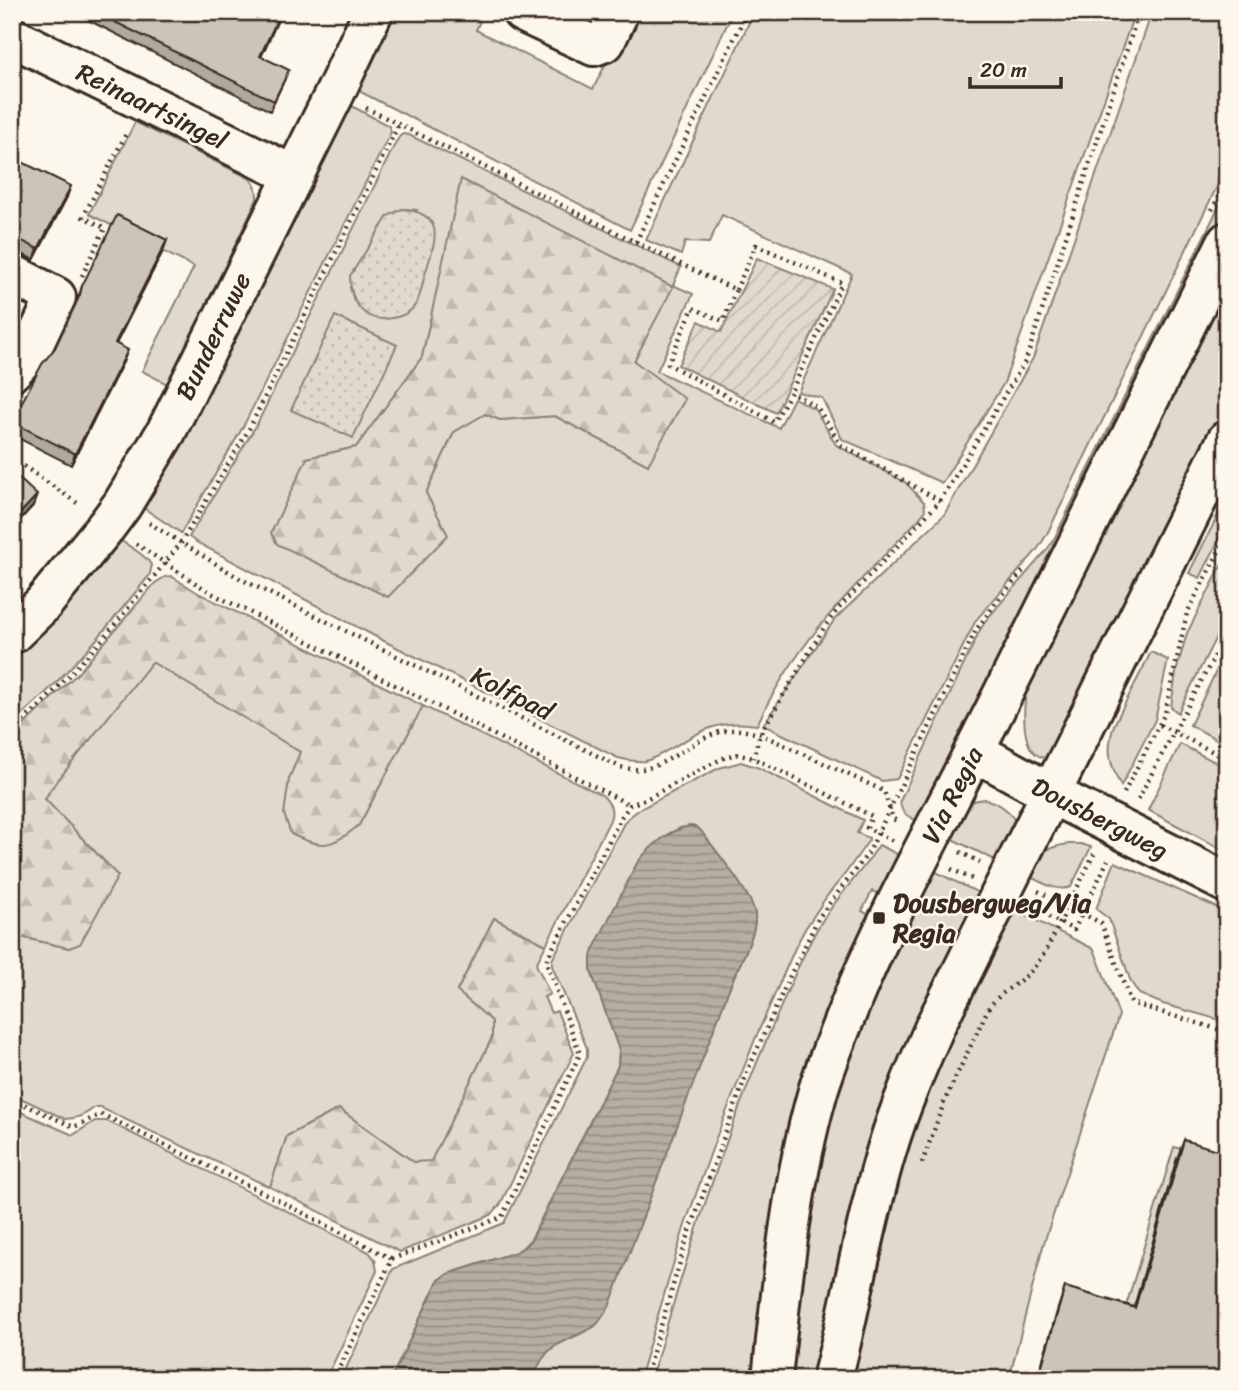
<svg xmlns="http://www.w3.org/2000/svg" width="1239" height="1391" font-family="Sriracha,sans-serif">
	<defs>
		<pattern id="forest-firs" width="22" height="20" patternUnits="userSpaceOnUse" patternTransform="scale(1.75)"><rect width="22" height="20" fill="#dfd9ce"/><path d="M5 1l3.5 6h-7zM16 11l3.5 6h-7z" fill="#c0bab0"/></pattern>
		<pattern id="park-dots" width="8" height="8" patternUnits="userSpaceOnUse" patternTransform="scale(1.75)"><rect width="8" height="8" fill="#dfd9ce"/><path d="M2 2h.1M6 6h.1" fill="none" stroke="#c0bab0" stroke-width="1.8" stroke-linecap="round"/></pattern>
		<pattern id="garden-furrows" width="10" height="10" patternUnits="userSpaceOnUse" patternTransform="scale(1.75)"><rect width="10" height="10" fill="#dfd9ce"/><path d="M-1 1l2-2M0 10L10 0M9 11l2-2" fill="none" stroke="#c0bab0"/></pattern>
		<pattern id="water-rules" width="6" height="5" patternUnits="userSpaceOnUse" patternTransform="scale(1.75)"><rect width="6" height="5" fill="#b6aea2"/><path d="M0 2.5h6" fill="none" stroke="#958e83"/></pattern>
	</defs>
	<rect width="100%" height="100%" fill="#fbf7ec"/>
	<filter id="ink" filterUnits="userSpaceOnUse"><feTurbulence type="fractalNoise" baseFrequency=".0143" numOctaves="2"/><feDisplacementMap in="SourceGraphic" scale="14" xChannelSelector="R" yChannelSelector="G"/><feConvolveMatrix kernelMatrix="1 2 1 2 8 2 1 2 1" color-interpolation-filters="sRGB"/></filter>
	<g filter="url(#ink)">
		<g fill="#dfd9ce" stroke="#8d8276" stroke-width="2" fill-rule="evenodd">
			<polygon points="392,12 484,12 476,30 593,89 632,12 733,12 630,230 353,88"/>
			<polygon points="754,12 1135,12 1004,383 942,483 842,439 822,398 798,392 852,274 722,215 709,243 685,242 681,255 646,240"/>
			<polygon points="1152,12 1227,12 1227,166 1047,534 1037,550 976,620 897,779 882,781 763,725 835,619 944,515 1033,358"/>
			<polygon points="346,103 389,126 391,132 243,427 181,533 136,503"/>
			<path d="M135 122 249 178C256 184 257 190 257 199L169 385 142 371 194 267 89 214Z"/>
			<path d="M403 134 409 135 681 267 673 285 693 294 657 371 779 428 794 398 815 409 836 445 905 482 924 502 925 511 918 520C855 586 796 641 757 725 719 719 702 730 670 749 662 753 654 759 645 761 636 762 627 760 618 758L384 641 196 542 189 537 257 424 396 142 400 136ZM462 180 634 361 648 465 555 416 500 420 485 414 454 432 426 493 307 458 356 447 422 357ZM402 209 417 210 354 301 350 287Z"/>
			<path d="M1227 190V218L926 825C913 818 901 817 900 801L979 632 986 620 1046 551 1053 541Z"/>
			<path d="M1227 262V421L1058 757C1019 767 1023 715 1026 691L1131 478Z"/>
			<polygon points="1227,497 1227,524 1200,578 1189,573"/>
			<path d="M113 536C121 541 148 556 151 565 152 569 150 573 149 576L97 639 55 684 12 724V650Z"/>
			<polygon points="1227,555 1227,620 1220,629 1178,713 1171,707 1176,672 1187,633"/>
			<polygon points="1227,649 1227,745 1190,725"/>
			<path d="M1151 652 1168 660 1155 720 1121 786C1109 763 1106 750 1114 725Z"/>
			<path d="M152 662 301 752 289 779 359 825 423 706 602 795C610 803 614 809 610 820L546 945 494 918 457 991 492 1021V1038L431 1162H414L339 1109 287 1136 270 1187 105 1110 101 1107H95C86 1115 77 1119 65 1119L12 1094V935L69 948 109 866 45 800 50 790Z"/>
			<polygon points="1180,744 1227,768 1227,852 1148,810"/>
			<path d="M741 762 759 768 863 820 857 833 869 838V840L845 874 827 896 805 929 796 946 756 1037 716 1138 684 1228 639 1379H533C536 1371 538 1364 542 1358 558 1337 588 1338 603 1316L732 981C740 963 757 933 755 914 752 896 713 848 701 831L693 826 680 828 668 834 591 971 619 1050 618 1066 531 1239 522 1248 516 1252 448 1274 438 1281 391 1379H341L393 1269 504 1223 587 1057V1048L552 966V960L624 823 628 818 640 809 719 768Z"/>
			<path d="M984 799C999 803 1009 809 1016 823L1005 865 944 835 967 802Z"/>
			<path d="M1069 844H1081L1091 847 1071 887C1055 893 1039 880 1024 874 1037 854 1045 847 1069 844Z"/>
			<path d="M879 845 901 856 881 895 872 891 862 911 879 920 764 1379H651C686 1259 722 1142 772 1027 786 995 799 962 816 931 833 900 860 875 879 845Z"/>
			<polygon points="1115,862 1227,912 1227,1022 1163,1004 1139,994 1131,982 1109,919 1096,909"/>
			<polygon points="926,867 991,899 823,1379 782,1379 823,1113"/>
			<polygon points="1008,907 1094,949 1119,1015 1043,1246 1009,1379 843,1379 860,1308 883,1249 899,1185 905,1133"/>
			<polygon points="12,1108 73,1135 95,1121 107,1121 369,1252 375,1260 377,1271 326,1379 12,1379"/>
			<polygon points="1174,1147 1227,1162 1128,1328 1123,1316"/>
		</g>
		<g fill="url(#forest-firs)" stroke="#8d8276" stroke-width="2">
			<polygon points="461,179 673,287 634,361 685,399 648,465 555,416 500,420 485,414 454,432 426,493 448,535 388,597 277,544 271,533 307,458 356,447 422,357"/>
			<path d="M171 576 200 594 423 706 359 825C332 848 321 849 291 834L284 814 289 779 300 752 152 662 50 790 45 799 118 876 80 944 69 948 12 935V736L80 671 155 583 165 577Z"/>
			<polygon points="494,918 546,945 536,964 550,994 544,997 551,1013 557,1011 574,1053 500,1205 491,1215 400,1252 270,1187 287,1136 339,1109 414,1162 431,1161 492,1038 492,1021 457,991"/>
		</g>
		<g fill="url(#park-dots)" stroke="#8d8276" stroke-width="2">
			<path d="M402 209C448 214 435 242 425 274 422 285 420 301 412 309 407 314 399 317 392 318 363 324 350 301 350 276L388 216Z"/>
			<polygon points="335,316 397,345 353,438 291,410"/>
		</g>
		<polygon fill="url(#garden-furrows)" stroke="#8d8276" stroke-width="2" points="757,258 833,289 776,413 678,365 699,321 721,332"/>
		<path fill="url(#water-rules)" stroke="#85796d" stroke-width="2" d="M689 826 698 828 701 831C713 847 753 896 755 914 757 933 740 963 732 981L609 1307 598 1323 594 1327 554 1346C543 1356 538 1365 533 1379H391L438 1281 448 1274 516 1252 523 1248 532 1239 618 1066 619 1050 591 971V957L593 950 637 863C651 845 667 832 689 826Z"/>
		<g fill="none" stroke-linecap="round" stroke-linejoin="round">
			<g stroke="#3b2a1e" stroke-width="44">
				<g id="minor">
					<polyline points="522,12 594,46 605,42 619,12"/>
					<polyline points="12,37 293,175"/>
					<polyline points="12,274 56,297 31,350 12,371"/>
					<polyline points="12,634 42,605 108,524 122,505 166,432 335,93 373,12"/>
					<polyline points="974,751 1071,804 1227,883"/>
				</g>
			</g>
			<g stroke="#3b2a1e" stroke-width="44">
				<g id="major">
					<path d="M772 1379C782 1282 791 1185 818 1091 828 1058 842 1025 855 993 890 911 933 833 973 753 1059 584 1142 413 1227 242"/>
					<path d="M832 1379C852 1303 864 1224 887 1149 900 1106 918 1065 936 1024L1227 440"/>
				</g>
			</g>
			<g stroke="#3b2a1e" stroke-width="4.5" stroke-dasharray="2 5" stroke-linecap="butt">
				<polyline points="366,108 674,261 736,290 723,321 693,308 668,364 774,422 791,392 817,407 841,445 940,501 838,609 825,626 760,734 753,758"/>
				<polyline points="1212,210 1227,180"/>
				<polyline points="636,242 747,12"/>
				<polyline points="82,276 105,228 83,217 127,132"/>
				<polyline points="736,290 756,245 842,283 791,392"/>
				<polyline points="12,458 80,505"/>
				<polyline points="940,501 1026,360 1139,12"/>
				<path d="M149 523 239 578 620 767C627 768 634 770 642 769 674 765 702 728 738 730 745 730 753 733 760 734L884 791 893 819 899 822"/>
				<polyline points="136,544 211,593 467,721 630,805"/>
				<polyline points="1160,725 1227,759"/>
				<polyline points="12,730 41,705 103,639 181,543 249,429 399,124"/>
				<polyline points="1124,793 1165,713 1187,613 1227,536"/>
				<polyline points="1138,799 1227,633"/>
				<polyline points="960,852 980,862"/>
				<polyline points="951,869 972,879"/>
				<polyline points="1038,891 1101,923 1131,1003 1227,1032"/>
				<polyline points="1030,907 1074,930 1108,860"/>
				<polyline points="12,1099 74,1127 101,1114 270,1196 392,1259"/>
				<path d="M922 1163 945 1100 988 1009C998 994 1014 986 1027 975 1036 967 1042 956 1048 947L1094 854"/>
				<polyline points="334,1379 392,1259 502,1217 580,1054 546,961 622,816 630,805 646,799 721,759 735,754 753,758 872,816 867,828 893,841"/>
				<polyline points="645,1379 686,1242 748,1070 789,978 819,917 869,852 976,630 995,604 1023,571"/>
			</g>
			<use href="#minor" stroke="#fbf7ec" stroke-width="38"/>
			<use href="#major" stroke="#fbf7ec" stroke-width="38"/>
		</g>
		<g fill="#afa99f" stroke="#3b2a1e" stroke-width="2">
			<polygon points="72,12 281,12 261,56 285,79 270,111"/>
			<polygon points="574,12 595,12 591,20"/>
			<polygon points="12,170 67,197 34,260 12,249"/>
			<polygon points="167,240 163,251 116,343 124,360 71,465 12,435 12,421 55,348 77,302 82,286"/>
			<polygon points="1184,1140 1227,1379 1037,1379 1058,1308 1065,1287 1134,1307 1176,1161"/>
		</g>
		<g fill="#8f8982" stroke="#3b2a1e" stroke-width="2">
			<polygon points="281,12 278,20 257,66 260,56"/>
			<polygon points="71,186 67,197 34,260 38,249"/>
			<polygon points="167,240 163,251 111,354 115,343"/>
			<polygon points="128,350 124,360 71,465 75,454"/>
			<polygon points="37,495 33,506 12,529 12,522"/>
		</g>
		<g fill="#ccc4b9" stroke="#3b2a1e" stroke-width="2">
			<polygon points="95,12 281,12 260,56 289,70 274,101"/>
			<polygon points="18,160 71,186 38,249 12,236 12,170"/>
			<polygon points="117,215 167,240 115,343 128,350 75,454 12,422 12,421 42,364 55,348 80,295 82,286"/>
			<polygon points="12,472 37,495 12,522"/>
			<polygon points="1184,1140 1227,1153 1227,1379 1038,1379 1065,1287 1135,1308"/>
		</g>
	</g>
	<rect fill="#3b2a1e" stroke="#fbf7ec" stroke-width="2.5" x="872" y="911" width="14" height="14" rx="3.5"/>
	<g text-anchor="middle" stroke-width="5" stroke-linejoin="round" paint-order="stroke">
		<g font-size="26" fill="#3b2a1e" stroke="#fbf7ec">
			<text transform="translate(152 106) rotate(26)" y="9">Reinaartsingel</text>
			<text transform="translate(213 336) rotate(-64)" y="9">Bunderruwe</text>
			<text transform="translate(512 693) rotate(27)" y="9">Kolfpad</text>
			<text transform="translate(952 795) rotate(-63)" y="9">Via Regia</text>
			<text transform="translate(1100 818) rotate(27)" y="9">Dousbergweg</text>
		</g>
		<g font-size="26" font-weight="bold" fill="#3b2a1e" stroke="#fbf7ec" text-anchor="start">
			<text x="893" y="912">Dousbergweg/Via<tspan x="893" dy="30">Regia</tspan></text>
		</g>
	</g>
	<rect width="1239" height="1391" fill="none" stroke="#fbf7ec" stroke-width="42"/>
	<rect x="21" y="21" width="1197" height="1349" fill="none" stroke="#3b2a1e" stroke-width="2.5" filter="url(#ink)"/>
	<path d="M970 77v10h91v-10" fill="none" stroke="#3b2a1e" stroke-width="3.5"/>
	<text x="980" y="77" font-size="21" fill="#3b2a1e" stroke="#fbf7ec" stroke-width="5" paint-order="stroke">20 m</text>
</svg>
